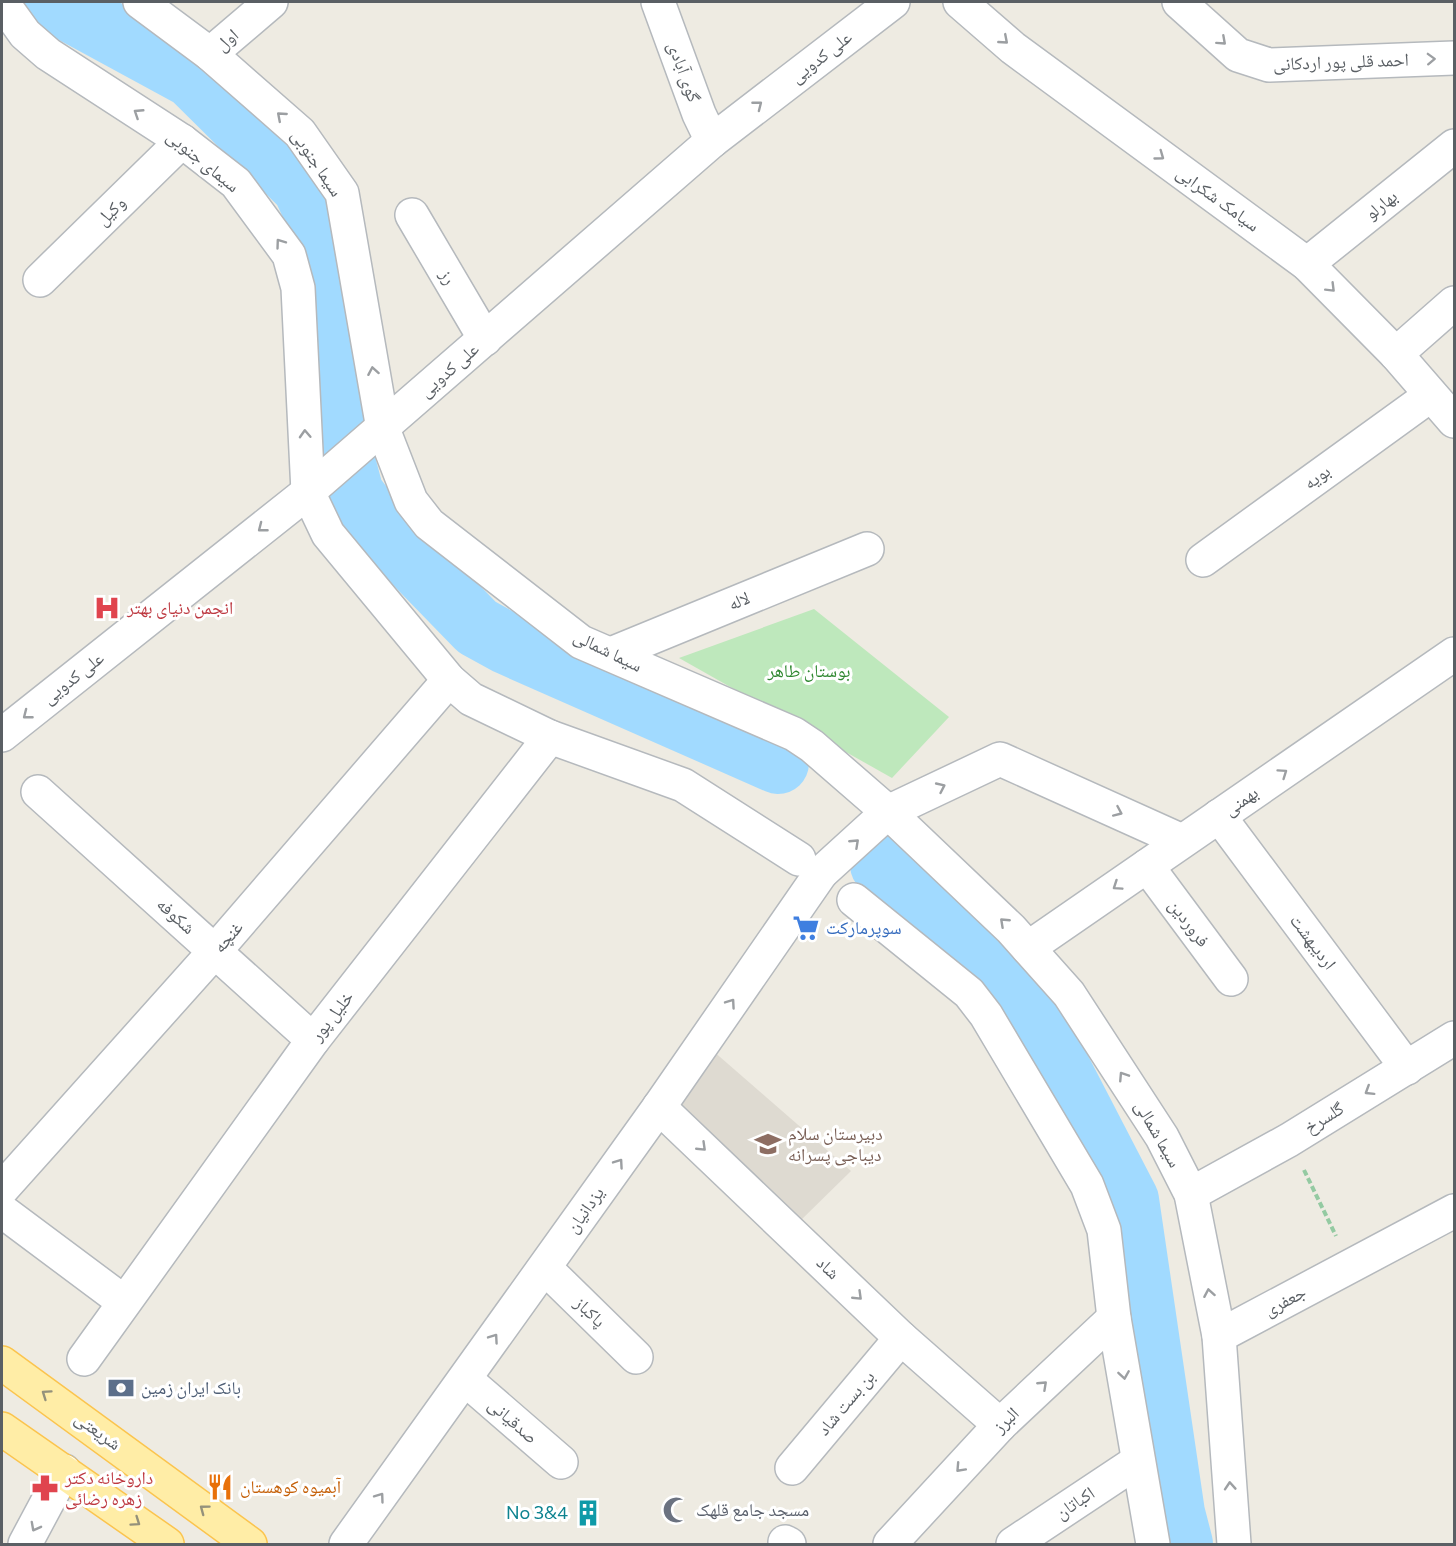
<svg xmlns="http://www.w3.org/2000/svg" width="1456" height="1546" font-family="Commissioner,'Noto Naskh Arabic',sans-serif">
	<rect width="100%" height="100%" fill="#eeebe2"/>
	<polygon fill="#dedad1" points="712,1050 851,1171 797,1224 673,1104"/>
	<polygon fill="#bee8bc" points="814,609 949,717 892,778 679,658"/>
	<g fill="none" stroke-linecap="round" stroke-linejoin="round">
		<g stroke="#a1daff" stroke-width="62">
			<polyline points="54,2 192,77 303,187 318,219 338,438 353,494 373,520 477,627 508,644 778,763"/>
			<polyline points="881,865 1016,984 1128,1200 1174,1513 1182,1544"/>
		</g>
		<g stroke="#b5b9bd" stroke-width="36">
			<g id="minor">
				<polyline points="658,2 699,114 712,141"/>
				<polyline points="960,2 1013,48 1307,264 1396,354 1454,421"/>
				<polyline points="1179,2 1238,55 1269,65 1454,58"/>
				<polyline points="210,54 271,2"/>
				<polyline points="412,215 485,339"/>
				<polyline points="1307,264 1454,146"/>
				<polyline points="40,280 182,141"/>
				<polyline points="1396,354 1454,303"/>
				<polyline points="308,492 328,534 449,680 471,699 550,737 683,785 799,859"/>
				<polyline points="1203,560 1431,395"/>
				<polyline points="611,654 867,549"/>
				<polyline points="2,735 308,492 712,141 893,2"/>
				<polyline points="38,792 313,1040"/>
				<polyline points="888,812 1000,759 1182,841"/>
				<polyline points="1219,816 1407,1068"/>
				<polyline points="1147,866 1231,979"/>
				<polyline points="854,900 969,993 986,1015 1087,1185 1104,1230 1114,1318 1153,1544"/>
				<polyline points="1028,948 1454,654"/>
				<polyline points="659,1107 901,1338 1000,1425"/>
				<polyline points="2,1189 215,951 449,680"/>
				<polyline points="1191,1194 1289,1140 1454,1038"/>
				<polyline points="2,1211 124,1302"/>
				<polyline points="545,1268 636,1357"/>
				<polyline points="1219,1336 1454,1211"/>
				<polyline points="84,1359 313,1040 550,737"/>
				<polyline points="465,1379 561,1462"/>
				<polyline points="792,1468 901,1338"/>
				<polyline points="785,1542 789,1544"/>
				<polyline points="25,1544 64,1471"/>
				<polyline points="346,1544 659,1107 821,873"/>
				<polyline points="890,1544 1000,1425 1114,1318"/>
				<polyline points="1013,1544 1138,1461"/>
			</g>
		</g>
		<g stroke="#b5b9bd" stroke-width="36">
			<g id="tertiary">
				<polyline points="2,2 25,34 48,54 182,141 236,183 289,255 298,288 308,492"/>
				<polyline points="140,2 210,54 300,133 342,193 383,429 411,501 429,524 581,642 794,734 812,746 888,812 1011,929 1069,994 1162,1137 1191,1194 1219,1336 1234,1544"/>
				<polyline points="821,873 888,812"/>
			</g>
		</g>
		<g stroke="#fbc44e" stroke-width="36">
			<g id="primary">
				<polyline points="2,1363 250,1544"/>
				<polyline points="2,1429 167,1544"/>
			</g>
		</g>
		<polyline stroke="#94caa2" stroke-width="4" stroke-dasharray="6 3" stroke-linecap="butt" points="1304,1170 1336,1236"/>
		<use href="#minor" stroke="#fff" stroke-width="33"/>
		<use href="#tertiary" stroke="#fff" stroke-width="33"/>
		<use href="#primary" stroke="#ffeda6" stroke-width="33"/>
	</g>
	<defs><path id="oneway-chevron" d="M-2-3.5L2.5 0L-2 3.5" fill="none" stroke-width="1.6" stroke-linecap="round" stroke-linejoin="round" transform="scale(1.5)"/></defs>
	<g stroke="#9c9fa2">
		<use href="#oneway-chevron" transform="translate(1004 40) rotate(41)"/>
		<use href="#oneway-chevron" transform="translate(1222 41) rotate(42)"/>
		<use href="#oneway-chevron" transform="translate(1431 59) rotate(-2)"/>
		<use href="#oneway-chevron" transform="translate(758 105) rotate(-38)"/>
		<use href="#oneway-chevron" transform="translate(138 113) rotate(-147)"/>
		<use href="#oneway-chevron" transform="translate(281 116) rotate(-139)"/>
		<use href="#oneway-chevron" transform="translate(1160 156) rotate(36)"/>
		<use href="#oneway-chevron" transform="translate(280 243) rotate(-126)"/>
		<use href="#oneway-chevron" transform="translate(1331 288) rotate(45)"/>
		<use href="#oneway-chevron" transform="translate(373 371) rotate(-100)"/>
		<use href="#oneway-chevron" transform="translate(305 434) rotate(-93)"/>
		<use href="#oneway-chevron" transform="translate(262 528) rotate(142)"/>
		<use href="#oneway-chevron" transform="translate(27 715) rotate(142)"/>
		<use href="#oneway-chevron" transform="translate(1283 773) rotate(-35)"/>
		<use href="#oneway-chevron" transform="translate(941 787) rotate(-25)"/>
		<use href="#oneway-chevron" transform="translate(1118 812) rotate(24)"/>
		<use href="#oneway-chevron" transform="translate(855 843) rotate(-43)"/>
		<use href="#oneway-chevron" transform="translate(1117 886) rotate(146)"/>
		<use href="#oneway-chevron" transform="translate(1004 922) rotate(-137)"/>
		<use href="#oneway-chevron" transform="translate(731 1003) rotate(-55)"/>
		<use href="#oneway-chevron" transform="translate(1123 1076) rotate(-123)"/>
		<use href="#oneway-chevron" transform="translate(1369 1091) rotate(148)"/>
		<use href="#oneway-chevron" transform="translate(702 1147) rotate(44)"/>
		<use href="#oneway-chevron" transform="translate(619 1163) rotate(-55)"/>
		<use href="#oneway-chevron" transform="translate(1209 1293) rotate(-100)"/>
		<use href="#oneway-chevron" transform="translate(858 1296) rotate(44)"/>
		<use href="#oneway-chevron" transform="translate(494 1338) rotate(-55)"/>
		<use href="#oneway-chevron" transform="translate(1124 1375) rotate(81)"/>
		<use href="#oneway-chevron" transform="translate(1043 1385) rotate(-43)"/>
		<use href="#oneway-chevron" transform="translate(960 1468) rotate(133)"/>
		<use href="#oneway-chevron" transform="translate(1230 1486) rotate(-94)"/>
		<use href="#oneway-chevron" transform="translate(380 1497) rotate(-54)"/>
		<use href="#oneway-chevron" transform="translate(35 1527) rotate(118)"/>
	</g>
	<g stroke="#94917b">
		<use href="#oneway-chevron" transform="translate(46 1394) rotate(-145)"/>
		<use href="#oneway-chevron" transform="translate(204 1509) rotate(-143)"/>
		<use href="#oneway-chevron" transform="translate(136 1522) rotate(35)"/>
	</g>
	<defs>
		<g id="hospital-bare" transform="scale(2.07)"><path d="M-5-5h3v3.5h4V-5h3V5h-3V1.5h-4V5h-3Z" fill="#e0444e" stroke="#fff" stroke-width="2.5" paint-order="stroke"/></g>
		<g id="supermarket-bare" transform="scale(2.07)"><path d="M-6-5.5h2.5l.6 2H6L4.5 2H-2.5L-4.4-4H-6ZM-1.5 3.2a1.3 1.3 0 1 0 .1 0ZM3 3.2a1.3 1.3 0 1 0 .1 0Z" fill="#3f7fe0" stroke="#fff" stroke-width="2.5" paint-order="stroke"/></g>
		<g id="school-bare" transform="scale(2.07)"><path d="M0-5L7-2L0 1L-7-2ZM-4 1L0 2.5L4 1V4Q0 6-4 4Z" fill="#8d6e63" stroke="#fff" stroke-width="2.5" paint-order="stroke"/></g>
		<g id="bank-bare" transform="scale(2.07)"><path d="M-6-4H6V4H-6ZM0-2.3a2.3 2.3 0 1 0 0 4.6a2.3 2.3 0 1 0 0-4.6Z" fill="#5c6f8a" stroke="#fff" stroke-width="2.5" paint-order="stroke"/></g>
		<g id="restaurant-bare" transform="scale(2.07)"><path d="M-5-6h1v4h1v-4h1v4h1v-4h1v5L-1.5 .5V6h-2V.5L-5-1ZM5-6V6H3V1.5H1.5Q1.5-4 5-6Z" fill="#e8710a" stroke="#fff" stroke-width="2.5" paint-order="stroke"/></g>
		<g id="pharmacy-bare" transform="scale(2.07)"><path d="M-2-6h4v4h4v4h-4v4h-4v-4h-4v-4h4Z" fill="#e0444e" stroke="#fff" stroke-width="2.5" paint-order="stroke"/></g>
		<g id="mosque-bare" transform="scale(2.07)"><path d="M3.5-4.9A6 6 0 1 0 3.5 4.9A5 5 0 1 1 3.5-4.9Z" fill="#6b7280" stroke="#fff" stroke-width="2.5" paint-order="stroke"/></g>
		<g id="building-bare" transform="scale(2.07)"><path d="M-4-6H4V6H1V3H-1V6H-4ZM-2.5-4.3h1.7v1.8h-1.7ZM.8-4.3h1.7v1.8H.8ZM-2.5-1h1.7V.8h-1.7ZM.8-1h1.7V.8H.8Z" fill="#0f9aa8" stroke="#fff" stroke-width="2.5" paint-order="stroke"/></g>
	</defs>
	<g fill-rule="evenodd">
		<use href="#hospital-bare" x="107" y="608"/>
		<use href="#supermarket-bare" x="806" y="928"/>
		<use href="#school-bare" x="768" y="1144"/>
		<use href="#bank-bare" x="121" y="1388"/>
		<use href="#restaurant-bare" x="220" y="1487"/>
		<use href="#pharmacy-bare" x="45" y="1488"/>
		<use href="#mosque-bare" x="676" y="1510"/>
		<use href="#building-bare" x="588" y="1513"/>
	</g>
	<g text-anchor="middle" stroke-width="6" stroke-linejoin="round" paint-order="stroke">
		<g font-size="18" fill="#5a5f64" stroke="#fff">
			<text transform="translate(227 40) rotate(-41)" y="6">اول</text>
			<text transform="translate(821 57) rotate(-38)" y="6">علی کدویی</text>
			<text transform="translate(1341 62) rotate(-2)" y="6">احمد قلی پور اردکانی</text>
			<text transform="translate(684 72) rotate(70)" y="6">گوی آبادی</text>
			<text transform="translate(203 161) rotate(39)" y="6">سیمای جنوبی</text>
			<text transform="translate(317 163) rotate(56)" y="6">سیما جنوبی</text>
			<text transform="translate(1218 199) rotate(36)" y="6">سیامک شکرابی</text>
			<text transform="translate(1381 205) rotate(-39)" y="6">بهارلو</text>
			<text transform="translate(111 211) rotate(-44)" y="6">وکیل</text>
			<text transform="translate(448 277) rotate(60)" y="6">رز</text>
			<text transform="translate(449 370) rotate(-41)" y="6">علی کدویی</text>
			<text transform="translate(1317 477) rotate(-36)" y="6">بویه</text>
			<text transform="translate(739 601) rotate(-22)" y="6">لاله</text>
			<text transform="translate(608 651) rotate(26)" y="6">سیما شمالی</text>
			<text transform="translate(73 678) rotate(-38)" y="6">علی کدویی</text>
			<text transform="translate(1241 801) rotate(-35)" y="6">بهمنی</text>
			<text transform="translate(176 916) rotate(42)" y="6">شکوفه</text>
			<text transform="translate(1189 923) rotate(53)" y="6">فروردین</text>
			<text transform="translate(228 937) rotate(-49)" y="6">غنچه</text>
			<text transform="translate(1313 942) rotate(53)" y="6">اردیبهشت</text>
			<text transform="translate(332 1016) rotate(-52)" y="6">خلیل‌ پور</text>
			<text transform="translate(1324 1118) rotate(-32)" y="6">گلسرخ</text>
			<text transform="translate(1158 1134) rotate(60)" y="6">سیما شمالی</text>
			<text transform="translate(585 1210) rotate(-55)" y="6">یزدانیان</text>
			<text transform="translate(828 1268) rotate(44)" y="6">شاد</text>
			<text transform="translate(1285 1301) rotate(-28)" y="6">جعفری</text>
			<text transform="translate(590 1312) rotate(44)" y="6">پاکباز</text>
			<text transform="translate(846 1403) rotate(-50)" y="6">بن بست شاد</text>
			<text transform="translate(1006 1420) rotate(-44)" y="6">البرز</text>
			<text transform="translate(513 1421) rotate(41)" y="6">صدقیانی</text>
			<text transform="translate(98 1431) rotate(36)" y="6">شریعتی</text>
			<text transform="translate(1075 1503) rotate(-34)" y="6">اکباتان</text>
		</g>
		<g font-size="18" fill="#be3a42" stroke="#fff" text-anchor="start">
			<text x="127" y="614">انجمن دنیای بهتر</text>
			<text x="65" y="1484">داروخانه دکتر<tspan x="65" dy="21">زهره رضائی</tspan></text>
		</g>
		<g font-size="18" fill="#2e872f" stroke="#fff">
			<text x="809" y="677">بوستان طاهر</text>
		</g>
		<g font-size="18" fill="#366cbe" stroke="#fff" text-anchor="start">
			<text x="826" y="934">سوپرمارکت</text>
		</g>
		<g font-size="18" fill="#785e54" stroke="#fff" text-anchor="start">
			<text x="788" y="1140">دبیرستان سلام<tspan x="788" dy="21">دیباجی پسرانه</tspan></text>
		</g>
		<g font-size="18" fill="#4e5e75" stroke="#fff" text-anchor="start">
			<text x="141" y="1394">بانک ایران زمین</text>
		</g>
		<g font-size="18" fill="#c56008" stroke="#fff" text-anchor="start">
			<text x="240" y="1493">آبمیوه کوهستان</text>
		</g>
		<g font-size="18" fill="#5b616d" stroke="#fff" text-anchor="start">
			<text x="696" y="1516">مسجد جامع قلهک</text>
		</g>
		<g font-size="18" fill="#0d838f" stroke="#fff" text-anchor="end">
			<text x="568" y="1519">No 3&amp;4</text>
		</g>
	</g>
	<rect width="1456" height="1546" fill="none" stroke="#5a5f64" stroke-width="6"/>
</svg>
